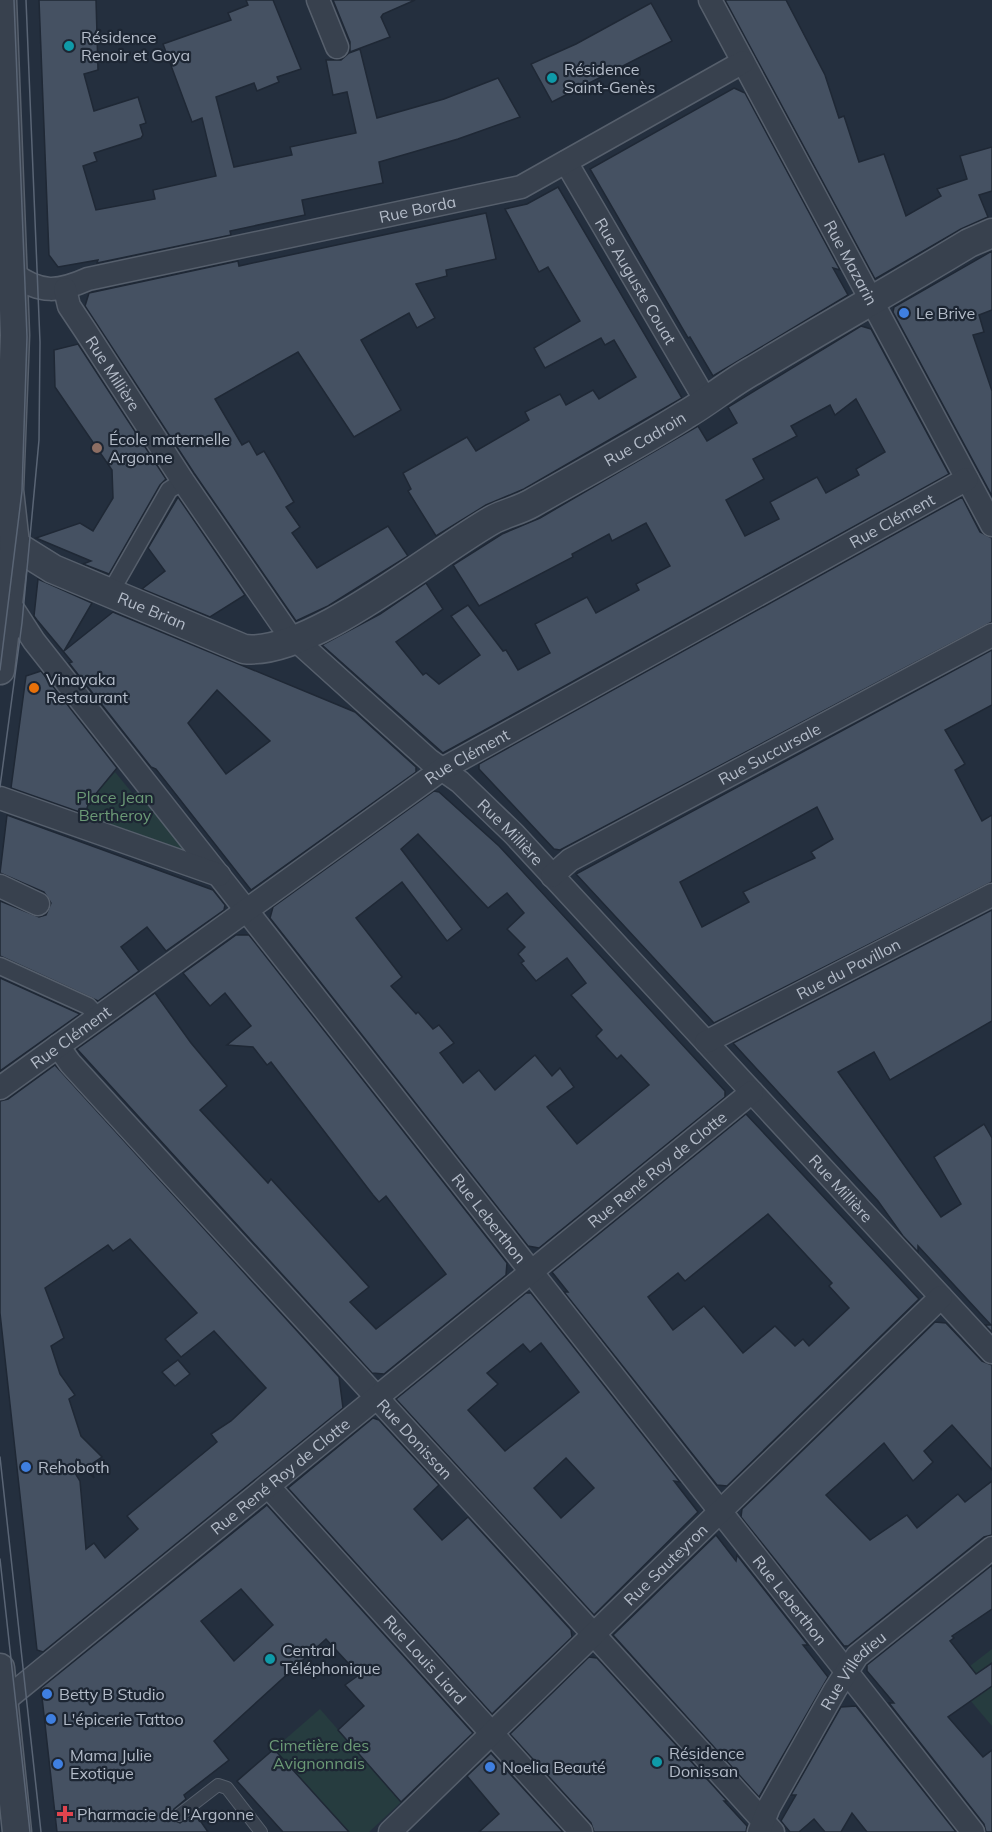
<svg xmlns="http://www.w3.org/2000/svg" width="992" height="1832" font-family="Mulish,sans-serif">
	<rect width="100%" height="100%" fill="#242f3e"/>
	<g fill="#263c3f">
		<polygon points="115,772 133,794 139,790 190,852 187,858 83,819 89,802"/>
		<polygon points="992,1649 992,1726 959,1687 976,1674 970,1666"/>
		<polygon points="320,1709 401,1802 369,1832 349,1832 274,1749"/>
	</g>
	<g fill="#455162" stroke="#1f2835" stroke-width="1.5" fill-rule="evenodd">
		<polygon points="39,0 96,0 98,70 84,74 94,111 138,97 146,123 140,125 143,135 141,138 94,153 97,161 83,166 96,210 155,199 153,190 216,176 202,118 192,122 163,44 231,20 228,13 248,5 246,0 273,0 301,69 277,77 279,82 257,91 254,83 216,97 234,167 292,155 290,147 356,133 347,92 333,95 326,60 341,60 349,53 360,49 377,118 444,99 498,78 520,117 458,139 379,162 383,183 302,200 305,215 230,231 231,235 97,263 98,260 58,267 49,255"/>
		<polygon points="333,0 415,0 383,14 381,17 390,37 350,52 350,42"/>
		<polygon points="725,0 786,0 825,75 839,118 844,116 859,162 884,154 906,216 941,196 937,189 967,179 960,156 992,147 992,191 979,195 988,217 961,229 875,279"/>
		<polygon points="651,3 672,41 552,102 531,64 576,44"/>
		<polygon points="734,88 745,93 840,270 833,268 848,295 713,376 690,337 688,338 590,169"/>
		<polygon points="558,187 682,398 524,489 486,505 436,536 408,491 411,489 403,473 467,437 476,451 529,420 525,412 560,394 566,405 593,390 599,399 636,377 614,340 605,345 601,338 545,368 534,348 580,321 548,267 539,272 505,209 527,204"/>
		<polygon points="486,213 496,259 446,270 447,276 416,284 435,318 417,328 409,313 361,340 401,410 354,437 298,352 215,399 242,445 249,441 257,455 264,451 294,502 286,507 300,527 292,533 317,568 388,526 408,556 328,606 296,621 194,473 85,306 89,293 238,261 239,266 262,261"/>
		<polygon points="992,251 992,310 979,315 984,332 973,335 992,391 992,496 893,312 894,307"/>
		<path d="M861 326 871 329 949 474 443 753 322 645 380 614 426 583 443 609 396 642 423 675 426 673 439 684 480 655 451 616 468 605 503 651 506 650 518 670 550 653 535 624 587 597 596 613 639 590 636 584 670 566 646 523 612 541 609 534 572 554 573 557 479 606 453 565 502 534 540 518 698 426 707 441 737 423 728 407ZM856 399 885 452 856 469 859 475 826 493 817 477 770 502 779 519 745 536 726 500 764 479 753 459 797 436 791 426 830 405 835 415Z"/>
		<polygon points="78,344 166,479 160,485 109,574 83,564 91,561 36,538 80,523 93,531 113,498 112,470 55,387 54,350"/>
		<polygon points="178,497 245,595 210,617 142,589 165,571 148,548"/>
		<polygon points="962,497 980,532 992,538 992,622 560,850 554,849 479,769 479,764"/>
		<path d="M38 579 92 603 64 651 113 612 355 712 416 767V772L251 890 156 769 151 767 69 663 72 662 37 620 34 616ZM217 690 270 741 226 774 188 723Z"/>
		<path d="M992 650V705L945 730 965 764 955 770 982 821 992 815V882L714 1023 576 874ZM817 807 833 839 811 852 815 858 743 892 749 902 702 927 680 882Z"/>
		<polygon points="41,671 117,768 89,802 85,814 11,788 26,676"/>
		<path d="M434 791 439 792 499 846 725 1091V1097L539 1248 528 1246 270 918 273 907ZM418 834 488 908 507 893 524 913 507 929 525 947 518 954 524 961 521 963 536 981 567 958 586 983 571 995 602 1030 596 1036 617 1059 621 1055 649 1085 577 1144 547 1107 574 1087 560 1068 552 1076 535 1055 495 1090 479 1070 463 1083 440 1053 454 1043 439 1025 433 1029 418 1012 416 1014 391 986 402 977 356 918 402 882 447 941 462 929 401 849Z"/>
		<polygon points="7,815 213,890 225,905 224,910 166,951 147,927 121,947 139,971 98,1001 0,956 0,901 39,917 46,915 51,903 44,892 0,873"/>
		<polygon points="992,910 992,1021 890,1080 874,1052 838,1072 941,1217 961,1204 934,1157 984,1124 992,1138 992,1332 985,1325 991,1325 918,1246 918,1252 903,1236 878,1201 733,1043"/>
		<polygon points="236,935 249,935 507,1263 506,1275 384,1374 372,1373 77,1049 155,993 191,1043 227,1086 200,1110 268,1183 271,1179 369,1287 350,1302 376,1329 446,1274 386,1196 379,1202 373,1195 271,1062 267,1065 253,1047 227,1045 251,1026 225,993 210,1006 183,973"/>
		<polygon points="0,978 80,1014 0,1071"/>
		<path d="M55 1065 339 1377 343 1408 43 1652 37 1650 0 1313V1101L8 1099ZM130 1239 197 1313 165 1339 181 1357 214 1331 266 1388 231 1421 211 1434 217 1442 127 1516 138 1529 105 1558 94 1543 86 1549 80 1481 75 1473 79 1472 77 1460 94 1478 90 1465 102 1457 81 1436 69 1399 75 1395 60 1374 51 1346 64 1338 45 1288 108 1245 113 1251Z"/>
		<path d="M746 1114 919 1299 727 1486 717 1485 564 1292H568L552 1272ZM768 1214 832 1283 829 1286 849 1308 809 1346 803 1339 795 1346 775 1326 743 1353 704 1306 673 1330 648 1297 678 1273 685 1281Z"/>
		<path d="M526 1293H531L680 1482 674 1481 698 1512 594 1615 396 1399ZM541 1343 579 1392 505 1451 468 1410 498 1384 487 1373 523 1344 530 1352ZM566 1458 594 1488 561 1518 534 1488Z"/>
		<polygon points="935,1322 946,1323 982,1361 992,1365 992,1470 952,1425 924,1451 933,1462 913,1481 884,1443 826,1495 870,1540 907,1515 917,1528 958,1494 965,1502 992,1481 992,1535 984,1537 848,1646 844,1646 741,1517 742,1509"/>
		<polygon points="178,1360 190,1374 175,1386 162,1372"/>
		<polygon points="373,1418 379,1420 439,1485 414,1509 442,1540 468,1517 571,1630 572,1637 492,1714 288,1488"/>
		<path d="M267 1505 473 1733 401 1802 338 1730 364 1706 345 1685 359 1675 326 1639 214 1741 229 1760 184 1795 186 1799 174 1809 171 1815 173 1820 180 1823 195 1813 208 1832H57L41 1688ZM241 1589 273 1625 234 1661 201 1621Z"/>
		<polygon points="716,1535 736,1561 737,1555 808,1645 803,1645 828,1677 759,1797 613,1635"/>
		<polygon points="992,1565 992,1609 952,1636 954,1638 950,1641 976,1674 992,1663 992,1686 948,1717 983,1757 992,1750 992,1832 986,1832 984,1824 889,1703 894,1703 867,1671 867,1665"/>
		<polygon points="589,1657 597,1658 727,1801 724,1801 747,1826 746,1832 594,1832 591,1823 510,1734"/>
		<polygon points="856,1706 956,1832 867,1832 852,1813 841,1832 825,1832 814,1819 799,1832 790,1832 785,1826 781,1821 796,1795 791,1795 841,1707"/>
		<polygon points="274,1749 320,1800 349,1832 283,1832 237,1781"/>
		<polygon points="491,1753 563,1832 479,1832 499,1814 467,1776"/>
	</g>
	<g fill="none" stroke-linecap="round" stroke-linejoin="round">
		<g stroke="#565f6c" stroke-width="14">
			<polyline id="service" points="179,1815 218,1785 227,1788 261,1832"/>
		</g>
		<g stroke="#565f6c" stroke-width="19">
			<g id="pedestrian">
				<polyline points="110,593 169,490 183,481"/>
				<polyline points="0,966 88,1006 98,1017"/>
			</g>
		</g>
		<g stroke="#565f6c" stroke-width="25">
			<g id="minor">
				<polyline points="318,0 337,47"/>
				<path id="s1" d="M710 0 992 525"/>
				<path id="s2" d="M566 162 706 401"/>
				<path id="s3" d="M14 274C40 294 59 292 88 279L521 187 743 62"/>
				<path id="s4" d="M65 289 69 306 85 330 183 481 287 632 429 760 460 782 514 834 992 1352"/>
				<path id="s5" d="M4 595 34 641 973 1832"/>
				<polyline points="0,798 219,875"/>
				<path id="s6" d="M552 876 570 860 992 635"/>
				<polyline points="0,886 38,904"/>
				<path id="s7" d="M706 1042 992 895"/>
				<path id="s8" d="M58 1046 70 1063C304 1320 541 1574 773 1832"/>
				<path id="s9" d="M0 1088 441 770 967 479"/>
				<path id="s10" d="M268 1486 581 1832"/>
				<path id="s11" d="M4 1701 752 1092"/>
				<path id="s12" d="M390 1832 941 1297"/>
				<path id="s13" d="M759 1832 769 1807 835 1690 857 1656 992 1548"/>
			</g>
		</g>
		<g stroke="#565f6c" stroke-width="31">
			<g id="tertiary">
				<path id="s14" d="M0 536 53 569 244 649C310 657 434 552 494 519 506 513 520 510 532 503 583 474 635 446 685 415 709 401 730 383 754 370 825 327 898 286 969 243L992 233"/>
				<polyline points="0,670 15,544 9,490 15,335 2,0"/>
				<polyline points="0,1668 17,1832"/>
			</g>
		</g>
		<use href="#service" stroke="#38414e" stroke-width="12"/>
		<use href="#pedestrian" stroke="#38414e" stroke-width="16"/>
		<use href="#minor" stroke="#38414e" stroke-width="22"/>
		<use href="#tertiary" stroke="#38414e" stroke-width="28"/>
		<g stroke="#5a6575" stroke-width="1.5">
			<polyline points="0,670 22,491 27,337 14,0"/>
			<polyline points="0,787 22,623 39,440 40,342 26,0"/>
			<polyline points="0,1457 41,1832"/>
			<polyline points="0,1559 30,1832"/>
		</g>
	</g>
	<g fill="#0f9aa8" stroke="#1d2633" stroke-width="2">
		<circle cx="69" cy="46" r="6"/>
		<circle cx="552" cy="78" r="6"/>
		<circle cx="270" cy="1659" r="6"/>
		<circle cx="657" cy="1762" r="6"/>
	</g>
	<g fill="#3f7fe0" stroke="#1d2633" stroke-width="2">
		<circle cx="904" cy="313" r="6"/>
		<circle cx="26" cy="1467" r="6"/>
		<circle cx="47" cy="1694" r="6"/>
		<circle cx="51" cy="1719" r="6"/>
		<circle cx="58" cy="1764" r="6"/>
		<circle cx="490" cy="1767" r="6"/>
	</g>
	<circle fill="#8d6e63" stroke="#1d2633" stroke-width="2" cx="97" cy="448" r="6"/>
	<circle fill="#e8710a" stroke="#1d2633" stroke-width="2" cx="34" cy="688" r="6"/>
	<path fill="#e0444e" stroke="#1d2633" stroke-width="2" d="M62 1805h6v6h6v6h-6v6h-6v-6h-6v-6h6z"/>
	<g text-anchor="middle" stroke-width="4.5" stroke-linejoin="round" paint-order="stroke">
		<g font-size="16" fill="#b4bcc9" stroke="#1d2633" text-anchor="start">
			<text x="81" y="43">Résidence<tspan x="81" dy="18">Renoir et Goya</tspan></text>
			<text x="564" y="75">Résidence<tspan x="564" dy="18">Saint-Genès</tspan></text>
			<text x="916" y="319">Le Brive</text>
			<text x="109" y="445">École maternelle<tspan x="109" dy="18">Argonne</tspan></text>
			<text x="46" y="685">Vinayaka<tspan x="46" dy="18">Restaurant</tspan></text>
			<text x="38" y="1473">Rehoboth</text>
			<text x="282" y="1656">Central<tspan x="282" dy="18">Téléphonique</tspan></text>
			<text x="59" y="1700">Betty B Studio</text>
			<text x="63" y="1725">L'épicerie Tattoo</text>
			<text x="669" y="1759">Résidence<tspan x="669" dy="18">Donissan</tspan></text>
			<text x="70" y="1761">Mama Julie<tspan x="70" dy="18">Exotique</tspan></text>
			<text x="502" y="1773">Noelia Beauté</text>
			<text x="77" y="1820">Pharmacie de l'Argonne</text>
		</g>
		<g font-size="16" fill="#b4bcc9" stroke="#1d2633">
			<text dy="6" stroke="none"><textPath href="#s3" startOffset="416">Rue Borda</textPath></text>
			<text dy="6" stroke="none"><textPath href="#s1" startOffset="298">Rue Mazarin</textPath></text>
			<text dy="6" stroke="none"><textPath href="#s2" startOffset="138">Rue Auguste Couat</textPath></text>
			<text dy="6" stroke="none"><textPath href="#s4" startOffset="98">Rue Millière</textPath></text>
			<text dy="6" stroke="none"><textPath href="#s14" startOffset="726">Rue Cadroin</textPath></text>
			<text dy="6" stroke="none"><textPath href="#s9" startOffset="1059">Rue Clément</textPath></text>
			<text dy="6" stroke="none"><textPath href="#s14" startOffset="170">Rue Brian</textPath></text>
			<text dy="6" stroke="none"><textPath href="#s6" startOffset="250">Rue Succursale</textPath></text>
			<text dy="6" stroke="none"><textPath href="#s9" startOffset="573">Rue Clément</textPath></text>
			<text dy="6" stroke="none"><textPath href="#s4" startOffset="710">Rue Millière</textPath></text>
			<text dy="6" stroke="none"><textPath href="#s7" startOffset="160">Rue du Pavillon</textPath></text>
			<text dy="6" stroke="none"><textPath href="#s9" startOffset="87">Rue Clément</textPath></text>
			<text dy="6" stroke="none"><textPath href="#s11" startOffset="842">Rue René Roy de Clotte</textPath></text>
			<text dy="6" stroke="none"><textPath href="#s4" startOffset="1196">Rue Millière</textPath></text>
			<text dy="6" stroke="none"><textPath href="#s5" startOffset="790">Rue Leberthon</textPath></text>
			<text dy="6" stroke="none"><textPath href="#s8" startOffset="531">Rue Donissan</textPath></text>
			<text dy="6" stroke="none"><textPath href="#s11" startOffset="356">Rue René Roy de Clotte</textPath></text>
			<text dy="6" stroke="none"><textPath href="#s12" startOffset="384">Rue Sauteyron</textPath></text>
			<text dy="6" stroke="none"><textPath href="#s5" startOffset="1276">Rue Leberthon</textPath></text>
			<text dy="6" stroke="none"><textPath href="#s10" startOffset="234">Rue Louis Liard</textPath></text>
			<text dy="6" stroke="none"><textPath href="#s13" startOffset="188">Rue Villedieu</textPath></text>
		</g>
		<g font-size="16" fill="#6b9a76" stroke="#1d2633">
			<text x="115" y="803">Place Jean<tspan x="115" dy="18">Bertheroy</tspan></text>
			<text x="319" y="1751">Cimetière des<tspan x="319" dy="18">Avignonnais</tspan></text>
		</g>
	</g>
</svg>
